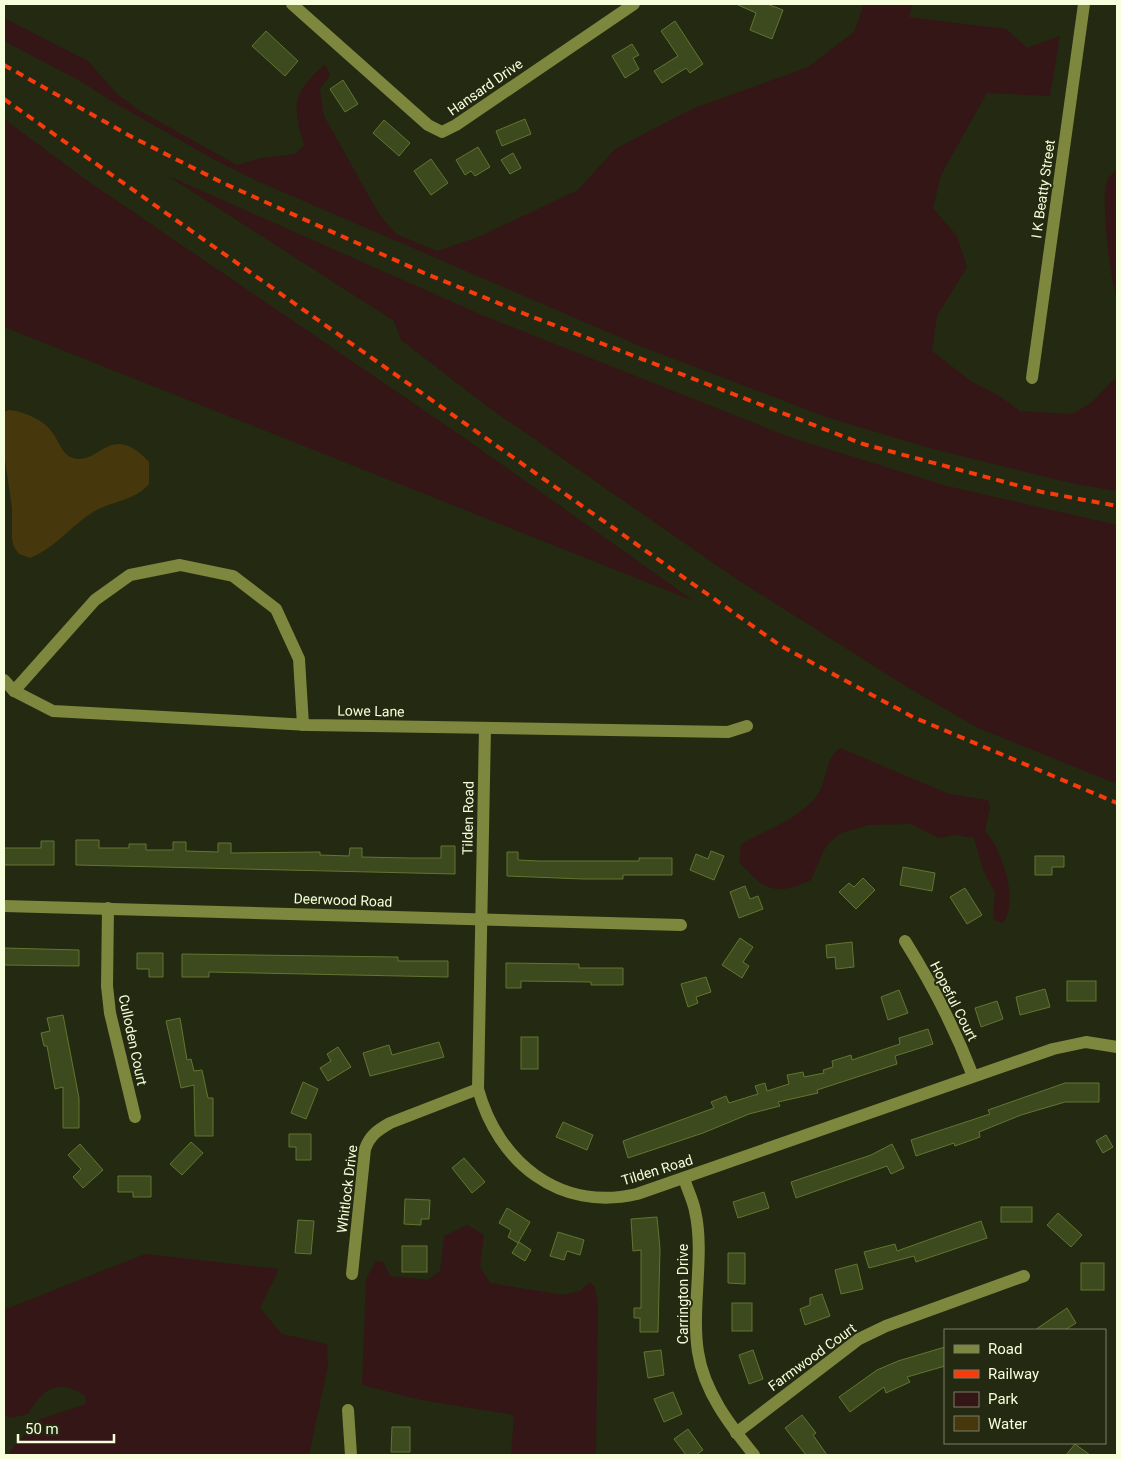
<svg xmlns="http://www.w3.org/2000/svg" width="1121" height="1459" font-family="Roboto,sans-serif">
	<rect width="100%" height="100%" fill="#232a11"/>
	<g fill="#331615">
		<path d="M864 4H912L909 17 1006 29 1027 48 1060 36 1050 96 987 93 941 175 933 208 957 236 967 267 937 316 932 351 972 382 998 395 1020 411 1072 414 1091 403 1117 376V491L1075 484 933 449 826 417 640 346 255 180 217 161 111 101 84 83 4 41V18L88 61 117 94 140 111 237 165 261 158 295 154 304 145C292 104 292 94 325 64L330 75 320 89 324 116 379 214 396 234 437 251 478 237 578 190 615 149 692 109 808 67 854 32Z"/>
		<polygon points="4,119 85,179 466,439 694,601 4,327"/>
		<path d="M1117 169V302C1111 280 1100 202 1107 181 1108 177 1114 173 1117 169Z"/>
		<polygon points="168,176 482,315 789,437 947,486 1117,525 1117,784 978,728 907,687 735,578 488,407 401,340 394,321"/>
		<path d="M840 748 949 794 988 800 990 808 985 831C1003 850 1019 901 1003 923L996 921 993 917 995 893 984 872 974 838 955 835 938 838 911 824 868 825 841 833 831 841 824 850 811 880C774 897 765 890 739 862L741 844C766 830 795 821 815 798 828 784 824 759 840 748Z"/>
		<polygon points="467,1225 484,1235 480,1267 490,1283 563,1295 580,1291 590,1282 595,1287 598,1304 596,1455 511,1455 514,1415 421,1400 362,1385 366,1279 376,1261 383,1262 390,1276 428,1280 440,1271 444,1236"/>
		<path d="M145 1254 279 1269 260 1308 282 1334 327 1344 328 1366 309 1455H8L14 1446 40 1419 86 1404 85 1396C57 1377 43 1389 28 1414L10 1418 4 1413V1310Z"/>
	</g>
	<path fill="#47370d" d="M9 410C23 411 44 420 52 432 59 441 62 455 73 458 100 466 110 420 149 462V484C135 501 111 501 93 512 71 526 55 548 30 558L19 554 14 547 12 539V508L4 453V412Z"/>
	<g fill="#3d4a1e" stroke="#627531">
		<polygon points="736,4 767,4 783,10 772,39 750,30 756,13"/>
		<polygon points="675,21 703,64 690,73 686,68 662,83 654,71 678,56 661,31"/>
		<polygon points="266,31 298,61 285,76 252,46"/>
		<polygon points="632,44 639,55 633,58 639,69 625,78 612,56"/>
		<polygon points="343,80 358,104 345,112 330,89"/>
		<polygon points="525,119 531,134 502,146 496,131"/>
		<polygon points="384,120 410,143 399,156 373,133"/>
		<polygon points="478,147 490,167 475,176 471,171 465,175 456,160"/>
		<polygon points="513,153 521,168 510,174 501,160"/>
		<polygon points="431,159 448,183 431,195 414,171"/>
		<polygon points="76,840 99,840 99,848 129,848 129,844 146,844 146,850 173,850 173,842 186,842 186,851 218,852 218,843 231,843 231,853 320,852 320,855 349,856 350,848 362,848 362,857 409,858 441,858 441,846 455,846 455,874 76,865"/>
		<polygon points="41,841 54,841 54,865 4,865 4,848 41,848"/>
		<polygon points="711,851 724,856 714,880 690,870 696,854 708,859"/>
		<polygon points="507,852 518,852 518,860 539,861 639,861 639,858 672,858 672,875 623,875 623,879 583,879 507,876"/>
		<polygon points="1035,856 1064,856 1064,867 1052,867 1052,875 1035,875"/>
		<polygon points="903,867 935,873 932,891 900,885"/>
		<polygon points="863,878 875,890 856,909 839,892 849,883 854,887"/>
		<polygon points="745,886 750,899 758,896 763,909 739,918 730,892"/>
		<polygon points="965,888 982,915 967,924 950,897"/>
		<polygon points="740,938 753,947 743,962 749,966 742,978 722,965"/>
		<polygon points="852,942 854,967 836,969 835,957 827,958 826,945"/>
		<polygon points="4,948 79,950 79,966 4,965"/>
		<polygon points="137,953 163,953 163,977 149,977 149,969 137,969"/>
		<polygon points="182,954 398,957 398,961 448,961 448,977 209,972 209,977 182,977"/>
		<polygon points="506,963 579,964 579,968 623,968 623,985 591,985 591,982 521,981 521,988 506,988"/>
		<polygon points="706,977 711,992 696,997 698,1003 688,1007 681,984"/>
		<rect x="1067" y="981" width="29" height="20"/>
		<polygon points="1045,989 1050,1007 1020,1015 1016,997"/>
		<polygon points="899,990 908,1013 888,1020 881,997"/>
		<polygon points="997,1001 1003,1019 981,1027 975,1008"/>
		<polygon points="63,1015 79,1098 79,1128 63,1128 63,1087 55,1089 47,1046 44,1046 41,1033 50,1031 47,1018"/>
		<polygon points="180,1018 187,1060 191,1059 194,1071 202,1070 208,1098 213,1098 213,1136 195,1136 194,1085 181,1088 166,1021"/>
		<polygon points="928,1029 933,1044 895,1056 897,1064 817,1090 818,1093 778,1102 780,1106 749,1114 703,1133 628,1158 623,1141 714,1108 711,1102 726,1096 729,1103 758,1094 755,1086 765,1083 767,1091 789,1084 787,1075 803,1072 804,1077 824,1073 823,1070 833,1067 832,1061 851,1055 852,1060 900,1044 899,1038"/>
		<rect x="521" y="1037" width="17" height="32"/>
		<polygon points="439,1042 444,1057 370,1076 363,1053 389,1045 392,1055"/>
		<polygon points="338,1047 351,1067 328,1081 320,1068 331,1061 327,1054"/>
		<polygon points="303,1082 318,1089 306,1119 291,1113"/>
		<polygon points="1065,1083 1099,1083 1099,1102 1065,1102 1021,1115 979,1132 980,1137 955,1146 954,1143 916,1156 911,1140 990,1114 988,1110"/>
		<polygon points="563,1122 593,1135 587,1150 556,1137"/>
		<polygon points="289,1134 311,1134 311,1160 296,1160 296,1147 289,1147"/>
		<polygon points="1106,1135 1113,1147 1103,1153 1096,1141"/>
		<polygon points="191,1142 203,1153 182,1175 170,1164"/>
		<polygon points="80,1144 103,1170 83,1188 73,1177 81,1169 68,1155"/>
		<polygon points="892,1144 904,1168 891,1174 887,1166 796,1198 791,1182 871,1155"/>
		<polygon points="464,1158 485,1182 472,1193 452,1168"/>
		<polygon points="118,1176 151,1176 151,1197 133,1197 133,1192 118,1192"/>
		<polygon points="764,1192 769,1208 738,1218 733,1202"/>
		<polygon points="405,1199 430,1200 429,1219 421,1219 421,1225 404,1224"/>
		<rect x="1001" y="1207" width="31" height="15"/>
		<polygon points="507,1208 530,1222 518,1243 508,1237 511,1230 499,1223"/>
		<polygon points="1058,1213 1082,1235 1071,1247 1047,1225"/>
		<polygon points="657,1217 660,1249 658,1332 640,1332 640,1318 634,1318 634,1308 641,1308 641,1250 633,1251 631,1219"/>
		<polygon points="298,1220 314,1221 311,1254 295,1253"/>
		<polygon points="981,1221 987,1238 916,1262 914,1256 869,1268 864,1252 895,1244 897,1251"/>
		<polygon points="558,1232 584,1240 580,1255 567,1251 564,1260 550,1256"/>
		<polygon points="519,1242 531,1250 525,1261 512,1253"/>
		<rect x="402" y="1246" width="25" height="26"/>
		<polygon points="728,1253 745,1253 745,1284 728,1283"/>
		<rect x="1081" y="1263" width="23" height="27"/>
		<polygon points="857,1264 863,1289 841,1294 835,1270"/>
		<polygon points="822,1294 830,1316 805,1325 800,1309 810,1305 810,1298"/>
		<rect x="732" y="1303" width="20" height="28"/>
		<polygon points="1067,1308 1076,1323 1065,1330 1035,1330"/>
		<polygon points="945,1347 945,1366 907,1377 910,1382 886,1393 884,1387 850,1412 839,1397 877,1370 898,1361"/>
		<polygon points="661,1350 664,1375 648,1378 644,1352"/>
		<polygon points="753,1350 763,1379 749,1384 739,1355"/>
		<polygon points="673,1392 682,1414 664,1422 654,1399"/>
		<polygon points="802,1415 816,1433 813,1435 827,1455 806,1455 785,1428"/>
		<polygon points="392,1427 410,1427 410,1452 391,1452"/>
		<polygon points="688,1429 703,1450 696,1455 686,1455 674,1439"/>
		<polygon points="1075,1444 1090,1455 1066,1455"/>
	</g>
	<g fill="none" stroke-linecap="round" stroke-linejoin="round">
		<g stroke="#7e873e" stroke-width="12">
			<polyline points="292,4 428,125 442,132 456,125 634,4"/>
			<polyline points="1032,378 1084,4"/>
			<polyline points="4,680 14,691 53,711 309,725 728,732 747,726"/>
			<polyline points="14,691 95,600 130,575 180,565 233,576 276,609 299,659 303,725"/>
			<path d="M485 728 478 1089C498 1162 559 1212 637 1194L1053 1049 1086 1042 1117 1047"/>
			<polyline points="4,906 681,925"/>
			<polyline points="108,908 107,986 110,1013 135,1117"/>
			<path d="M905 941C932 984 955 1029 973 1076"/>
			<path d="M684 1178C687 1189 693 1200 695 1211 705 1253 691 1308 698 1352 704 1392 730 1425 754 1455"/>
			<path d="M352 1274 365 1149C370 1135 378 1130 390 1123L478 1089"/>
			<polyline points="348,1410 351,1455"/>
			<polyline points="736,1433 859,1339 886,1326 1024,1276"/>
		</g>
		<g stroke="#f83a0d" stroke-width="4" stroke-dasharray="8 6" stroke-linecap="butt">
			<polyline points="4,65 132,137 223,183 424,273 525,314 863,444 1042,492 1117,506"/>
			<polyline points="4,99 781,646 913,717 1117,803"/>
		</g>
	</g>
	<g text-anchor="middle" stroke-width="4" stroke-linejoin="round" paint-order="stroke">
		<g font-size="14" fill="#f7fedb" stroke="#232a11">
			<text transform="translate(485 87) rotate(-35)" y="5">Hansard Drive</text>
			<text transform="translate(1043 189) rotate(-82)" y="5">I K Beatty Street</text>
			<text transform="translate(371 711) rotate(1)" y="5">Lowe Lane</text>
			<text transform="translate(468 818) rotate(-89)" y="5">Tilden Road</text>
			<text transform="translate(343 900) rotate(2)" y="5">Deerwood Road</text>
			<text transform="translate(954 1001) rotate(63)" y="5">Hopeful Court</text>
			<text transform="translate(133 1040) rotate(78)" y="5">Culloden Court</text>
			<text transform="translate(657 1170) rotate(-17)" y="5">Tilden Road</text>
			<text transform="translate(347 1189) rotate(-83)" y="5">Whitlock Drive</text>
			<text transform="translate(683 1294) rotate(-90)" y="5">Carrington Drive</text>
			<text transform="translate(812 1357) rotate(-36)" y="5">Farmwood Court</text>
		</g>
	</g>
	<rect width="1121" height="1459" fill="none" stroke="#f7fedb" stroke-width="10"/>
	<rect x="944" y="1329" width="162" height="115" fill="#232a11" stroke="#787f62"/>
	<rect x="954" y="1345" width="25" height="8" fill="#7e873e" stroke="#787f62"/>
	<text x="988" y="1354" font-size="15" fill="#f7fedb">Road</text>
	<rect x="954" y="1370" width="25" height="8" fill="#f83a0d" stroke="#787f62"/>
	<text x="988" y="1379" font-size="15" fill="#f7fedb">Railway</text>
	<rect x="954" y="1392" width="25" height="15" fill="#331615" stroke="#787f62"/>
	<text x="988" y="1404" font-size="15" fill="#f7fedb">Park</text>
	<rect x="954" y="1416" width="25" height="15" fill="#47370d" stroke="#787f62"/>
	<text x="988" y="1429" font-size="15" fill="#f7fedb">Water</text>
	<path d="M18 1434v8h96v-8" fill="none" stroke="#f7fedb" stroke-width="2.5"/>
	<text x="25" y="1434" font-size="15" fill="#f7fedb" stroke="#232a11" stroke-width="4" paint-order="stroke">50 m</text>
</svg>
